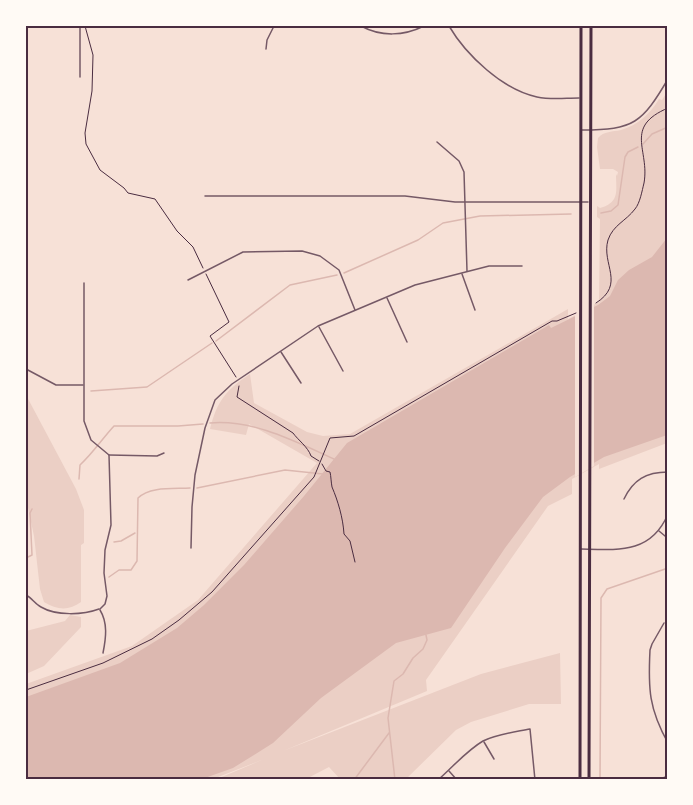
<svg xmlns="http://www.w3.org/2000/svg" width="693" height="805" font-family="Inter,sans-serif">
	<rect width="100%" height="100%" fill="#f7e1d7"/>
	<g fill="#ebcfc5">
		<path d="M667 92V443L599 469V464L572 479V494L548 506 426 680 427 691 283 751 481 674 560 653 561 704H529L471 722 456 730 406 779H340L329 767 306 779H217L264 759 213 779 26 780V684L132 646 198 600 317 463 249 424 246 435 210 429C217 401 226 390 250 374L254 403 307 432 323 436 350 434 568 309V319L599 302 600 219 597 217V206L600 208C620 202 616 191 616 174L617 176 618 172 613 169H600L597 147 598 138C604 131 612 132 621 130 638 125 650 114 659 99L662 100Z"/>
		<path d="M26 395 76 489 84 510V543L81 545V602C69 611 57 610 44 602L40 589 34 536 26 498Z"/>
		<polygon points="70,615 81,617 81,627 44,666 26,674 26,631 65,621"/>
	</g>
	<polygon fill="#dcb8b0" points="667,238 667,435 604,457 570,477 543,497 505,548 451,628 396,643 321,698 273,743 233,768 202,779 26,780 26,697 120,663 177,628 204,605 244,565 304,496 347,443 549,325 551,328 598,305 610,296 618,280 629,270 652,257"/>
	<polygon fill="#f7e1d7" points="594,303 594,466 575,477 575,314"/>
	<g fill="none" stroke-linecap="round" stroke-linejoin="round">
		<g stroke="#dcb8b0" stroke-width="1.5">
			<polyline points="643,144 652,134 668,127"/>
			<polyline points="601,213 611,211 618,205 625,157 628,152 638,147"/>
			<polyline points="344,273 418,240 443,223 480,216 571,214"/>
			<polyline points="216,341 290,285 337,275"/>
			<polyline points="91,391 147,387 212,343"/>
			<path d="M210 423C253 419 296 442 334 459"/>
			<path d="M79 479 80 465C93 453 102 439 114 426H178L203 424"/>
			<polyline points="197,488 285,470 323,474"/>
			<polyline points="114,542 121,541 135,533"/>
			<polyline points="26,558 32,555 30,513 32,509"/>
			<path d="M109 577 119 570H131L137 561 138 498C150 486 174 489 190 488"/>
			<polyline points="354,780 389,733"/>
			<polyline points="395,780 388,718 394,681 403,674 413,658 423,649 427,640 426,635"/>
			<polyline points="600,780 601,598 607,589 668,568"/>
		</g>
		<g stroke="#4a2c40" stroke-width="1">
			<polyline points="85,26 93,55 92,91 85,133 86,144 100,170 124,188 128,193 155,199 177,231 193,247 203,268"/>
			<polyline points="206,274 229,322 210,336 236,377"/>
			<path d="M596 303C626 284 601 264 608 240 613 225 626 221 635 209 640 203 642 191 644 183 650 150 623 127 668 108"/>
			<path d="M239 386 237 397 293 433C298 440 308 447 311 456L319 461"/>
			<path d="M322 464 326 471 330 472C331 476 331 482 332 487 338 501 343 518 344 534L350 541 355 562"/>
			<polyline points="26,690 103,663 152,639 179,620 212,592 314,477 330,438 354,436 552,321 557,321 576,313"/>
		</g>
		<g stroke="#755966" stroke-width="1.5">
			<polyline points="80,26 80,77"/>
			<path d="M361 26C381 37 404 36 424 26"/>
			<path d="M449 26C466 55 503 90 537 97 551 100 565 98 579 98"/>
			<polyline points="266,49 267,40 274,26"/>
			<path d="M582 130C634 130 642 123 668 79"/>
			<polyline points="437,142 459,161 464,172 467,271"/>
			<polyline points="205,196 405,196 455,202 588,202"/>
			<polyline points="462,274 475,310"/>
			<polyline points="188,280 243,252 302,251 320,256 339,270 355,310"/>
			<polyline points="84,283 84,421 91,440 109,455 111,525 105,550 104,573 107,596 105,604 100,609"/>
			<polyline points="387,298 407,342"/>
			<polyline points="319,327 343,371"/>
			<polyline points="281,352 301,383"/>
			<polyline points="26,369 56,385 83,385"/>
			<polyline points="109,455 157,456 164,453"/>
			<path d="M624 499C633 480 646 472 668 472"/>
			<polyline points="659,531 665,536"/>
			<polyline points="191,548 192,507 195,475 205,428 215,400 232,384 318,326 415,285 489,266 522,266"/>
			<path d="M581 549C618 550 651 554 668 514"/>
			<path d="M26 595C32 598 35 604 41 607 56 616 83 615 99 609"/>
			<path d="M100 610C108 623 106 638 103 653"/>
			<path d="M664 623 652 644 650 650C648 689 649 709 668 743"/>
			<polyline points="484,742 494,759"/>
			<polyline points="449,771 457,780"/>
			<path d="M438 780C453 767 466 751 483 741 497 734 515 732 530 729L535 780"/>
			<polyline points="658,780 668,776"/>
		</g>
		<g stroke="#4a2c40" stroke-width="3">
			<polyline points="580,780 581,26"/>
			<polyline points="589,780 591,26"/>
		</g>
	</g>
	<rect width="693" height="805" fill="none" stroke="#fffaf5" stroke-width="54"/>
	<rect x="27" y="27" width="639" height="751" fill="none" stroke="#4a2c40" stroke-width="2"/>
</svg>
